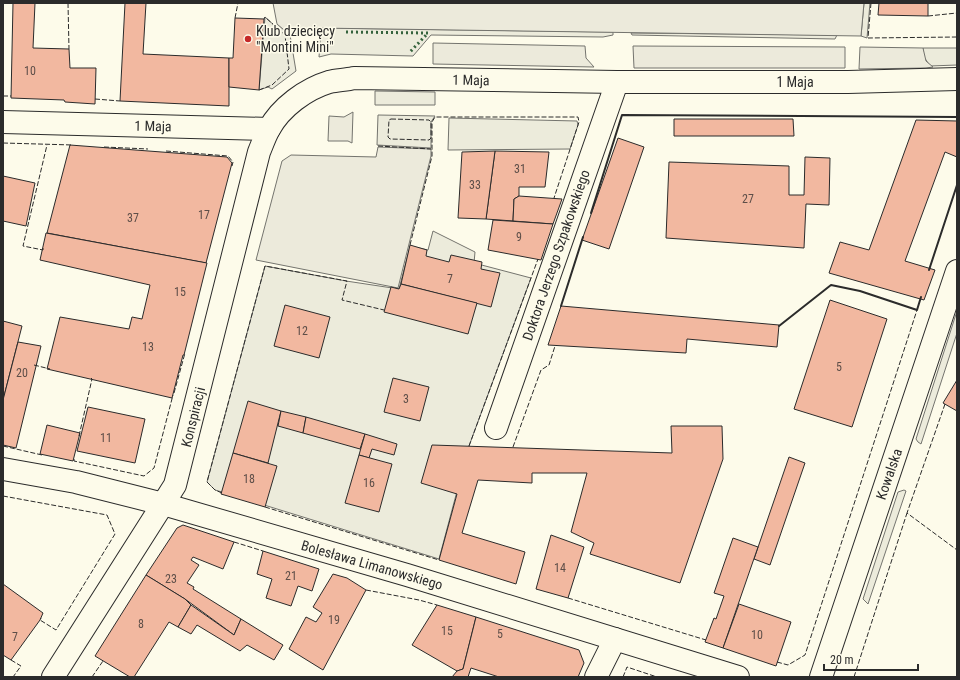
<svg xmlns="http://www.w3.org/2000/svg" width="960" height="680" font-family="'Roboto Condensed',sans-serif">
	<rect width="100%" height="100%" fill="#fdfbea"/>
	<g fill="#ecebdb" stroke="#74746e">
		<polygon points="864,3 870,3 867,38 861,36"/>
		<polygon points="265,17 275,26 277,24 290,35 296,71 272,89 268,87 259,90"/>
		<polygon points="321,28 613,32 613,35 603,37 431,35 413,56 331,54 319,57"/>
		<polygon points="631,33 837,35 835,39 632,35"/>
		<polygon points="923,48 957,48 957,65 930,66 924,57"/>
		<polygon points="375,91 435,92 435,105 375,105"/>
		<polygon points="378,115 435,116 431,122 431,148 377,145"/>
		<polygon points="449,118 577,121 578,125 570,149 448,150"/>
		<polygon points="433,231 475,252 474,263 531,278 469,446 439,559 222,492 215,490 207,482 265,266 346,281 399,289 410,246 428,250"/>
		<polygon points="957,311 957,333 921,444 918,442 916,439"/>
		<polygon points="904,490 906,491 868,604 863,599 898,492"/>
	</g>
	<g fill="#eceadb" stroke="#74746e">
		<polygon points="273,3 864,3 861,36 317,28 290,35 277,24"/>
		<polygon points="433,43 585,46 586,58 594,67 433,64"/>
		<polygon points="633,46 845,47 845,68 634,68"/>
		<polygon points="860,47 923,48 926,61 933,67 926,68 859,69"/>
		<polygon points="353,112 352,143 348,141 328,141 329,116 344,117"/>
		<polygon points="378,147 431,149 431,156 398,288 256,260 282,161 291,155 376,157"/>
	</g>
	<g fill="#f2b8a0" stroke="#2b2b2b">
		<polygon points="13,3 35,3 33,48 69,49 70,68 96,68 95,104 65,102 64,100 11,98"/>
		<polygon points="125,3 146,3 143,54 229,58 229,106 120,101"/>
		<polygon points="879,3 928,3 928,16 878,15"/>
		<polygon points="235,18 264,19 259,90 229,87 229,58 233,58"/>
		<polygon points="674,119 793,119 794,136 674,136"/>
		<polygon points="916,120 957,121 957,157 945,152 905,261 935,270 924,300 829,273 840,242 869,250"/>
		<polygon points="618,138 644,147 609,249 582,240"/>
		<polygon points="70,145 227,157 232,163 206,263 47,233"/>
		<polygon points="495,151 549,152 545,187 519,187 519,196 514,199 513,221 486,219"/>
		<polygon points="495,151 486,219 458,218 462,152"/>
		<polygon points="805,157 830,158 829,205 806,204 804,248 666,238 669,162 789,166 789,195 804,195"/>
		<polygon points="3,176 35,183 26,226 3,221"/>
		<polygon points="519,196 562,199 553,224 513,221 514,199"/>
		<polygon points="493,220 553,224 541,260 488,250"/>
		<polygon points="46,233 207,263 184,355 183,355 172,398 47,369 60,317 129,329 132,317 142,319 150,285 40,260"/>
		<polygon points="410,245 427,250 426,256 449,262 451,255 482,262 481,269 500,273 491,307 401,284"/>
		<polygon points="401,284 477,303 468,334 384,312 391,287 399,289"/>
		<polygon points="830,300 887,319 852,427 794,409"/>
		<polygon points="285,305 330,317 319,358 274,346"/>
		<polygon points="561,306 779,325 777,347 687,339 686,353 548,345"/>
		<polygon points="3,321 22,326 3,400"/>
		<polygon points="18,342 41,346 16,448 3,445 3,400"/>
		<polygon points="393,378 429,387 420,421 384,412"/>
		<polygon points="957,380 957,411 943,403"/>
		<polygon points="248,401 281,411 268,463 233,453"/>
		<polygon points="88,407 145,419 135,463 77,451"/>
		<polygon points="281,411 306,417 303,433 278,426"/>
		<polygon points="306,417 365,434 360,449 303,433"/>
		<polygon points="47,425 80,433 73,461 40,454"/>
		<polygon points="671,426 722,426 723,459 680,583 590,554 594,543 571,532 587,473 532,473 532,483 478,480 462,533 525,552 516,584 439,560 457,494 421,483 432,445 672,453"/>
		<polygon points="365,434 397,444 394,455 372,449 369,458 359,455"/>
		<polygon points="233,453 277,466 265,507 221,494"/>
		<polygon points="359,455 392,464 379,512 345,503"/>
		<polygon points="789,457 805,463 770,565 754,559"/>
		<polygon points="183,525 234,542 223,569 193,557 191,560 199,565 187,583 194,587 193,589 241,619 234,635 185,599 146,575 177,528"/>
		<polygon points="551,535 584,547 568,598 536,589"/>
		<polygon points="733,538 758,547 723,648 705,642 714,618 716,619 724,596 714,593"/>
		<polygon points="263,551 319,569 312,591 298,586 291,606 266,598 272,579 257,574"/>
		<polygon points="333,574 347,578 366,590 323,670 289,649 306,617 316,622 322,613 313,607"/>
		<polygon points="146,575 185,599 191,605 178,627 169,622 134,677 130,677 95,656"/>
		<polygon points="3,584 43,613 40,620 11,660 3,655"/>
		<polygon points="739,604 791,622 776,666 723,648"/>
		<polygon points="191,605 234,635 241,619 283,645 274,660 247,645 240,651 197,625 191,634 178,627"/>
		<polygon points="437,605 476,617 463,669 457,671 412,645"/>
		<polygon points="476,617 579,650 584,663 578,677 499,677 471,668 468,677 452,677 457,671 463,669"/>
	</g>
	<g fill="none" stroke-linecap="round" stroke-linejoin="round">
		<g stroke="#2b2b2b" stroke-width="24">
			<g id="street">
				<polyline points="3,122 269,129"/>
				<polyline points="496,428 617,82"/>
				<polyline points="3,469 76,482 163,504 407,575 738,677"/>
				<path d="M53 677 175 485 259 152C262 145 265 136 269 129 281 107 306 89 329 82 337 80 346 80 354 78L617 82H848L957 79"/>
				<polyline points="596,677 615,639"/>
				<polyline points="821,677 957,271"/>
			</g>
		</g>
		<use href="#street" stroke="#fdfbea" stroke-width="22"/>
		<polyline stroke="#34623c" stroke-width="3" stroke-dasharray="2 3" stroke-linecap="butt" points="346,32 428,33 409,53"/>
		<g stroke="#2b2b2b" stroke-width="1" stroke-dasharray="5 2" stroke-linecap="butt">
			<polyline points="68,3 69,49"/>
			<polyline points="871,3 868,38 957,37"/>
			<polyline points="928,16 957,13"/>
			<polyline points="235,18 238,3"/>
			<polyline points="259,90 272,85 289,69 285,35 265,17 264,19"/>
			<polyline points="3,96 11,96"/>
			<polyline points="95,99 120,101"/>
			<polygon points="391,119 429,120 431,122 431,138 429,140 390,139 388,137 389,120"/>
			<polyline points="3,143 73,145"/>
			<polyline points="378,146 431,149"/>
			<polyline points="104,147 148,149"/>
			<polyline points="166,151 228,156 233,162 232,166"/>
			<polyline points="410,245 432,156 432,122 435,117 578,117 579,122 554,198"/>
			<polyline points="43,248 43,250 23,246 47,145"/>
			<polyline points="34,365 50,369"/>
			<polyline points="174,393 185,353"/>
			<polyline points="945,404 907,513 957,550"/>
			<polyline points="79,436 92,379 91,378"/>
			<polyline points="3,446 42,455"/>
			<polyline points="469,446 538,259"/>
			<polyline points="513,447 541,370 549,365 555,346"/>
			<polyline points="74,459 74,461 144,476 154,468 173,395"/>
			<polyline points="222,493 215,490 207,482 265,266 347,281 342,300 384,310"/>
			<polyline points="3,496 107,515 115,534 56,630 40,620 41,618"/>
			<polyline points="265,507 439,560"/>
			<polyline points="234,542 263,551"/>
			<polyline points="366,590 419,600 437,605"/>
			<polyline points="568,598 706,640"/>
			<polyline points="11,660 21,666 13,677"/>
			<polyline points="777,662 788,665 805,655 917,310"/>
			<polyline points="92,677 103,661"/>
			<polyline points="623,677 627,667 657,677"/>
			<polyline points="854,677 907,513"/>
		</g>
		<g stroke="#2b2b2b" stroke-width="2">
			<polyline points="591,213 622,115 957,117"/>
			<polyline points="929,270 957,185"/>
			<polyline points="561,306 583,237"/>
			<polyline points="779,326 831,285 860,291 917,310 921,297"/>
		</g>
	</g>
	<circle fill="#c62828" stroke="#fdfbea" stroke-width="1.5" cx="248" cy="39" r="4"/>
	<g text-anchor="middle" stroke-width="3" stroke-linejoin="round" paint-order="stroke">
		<g font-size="12" fill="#5d4e48">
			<text x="30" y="75">10</text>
			<text x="520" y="173">31</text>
			<text x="475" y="189">33</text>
			<text x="748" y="203">27</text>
			<text x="204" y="219">17</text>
			<text x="133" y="222">37</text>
			<text x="519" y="241">9</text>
			<text x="450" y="283">7</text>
			<text x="180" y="296">15</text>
			<text x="302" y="335">12</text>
			<text x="148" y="351">13</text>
			<text x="839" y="371">5</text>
			<text x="22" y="377">20</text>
			<text x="406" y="403">3</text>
			<text x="106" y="442">11</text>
			<text x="249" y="483">18</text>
			<text x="369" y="487">16</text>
			<text x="560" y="572">14</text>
			<text x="291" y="580">21</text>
			<text x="171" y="583">23</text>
			<text x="334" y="624">19</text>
			<text x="141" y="628">8</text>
			<text x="447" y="635">15</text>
			<text x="500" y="638">5</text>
			<text x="757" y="639">10</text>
			<text x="15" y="641">7</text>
		</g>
		<g font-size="14" fill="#2b2b2b" stroke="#fdfbea" text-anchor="start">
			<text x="256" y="36">Klub dziecięcy<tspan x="256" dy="16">"Montini Mini"</tspan></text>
		</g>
		<g font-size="14" fill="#2b2b2b" stroke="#fdfbea">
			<text transform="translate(471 80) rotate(1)" y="5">1 Maja</text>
			<text x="795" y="87">1 Maja</text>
			<text transform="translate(153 126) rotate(1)" y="5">1 Maja</text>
			<text transform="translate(556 255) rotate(-71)" y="5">Doktora Jerzego Szpakowskiego</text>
			<text transform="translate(193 417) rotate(-76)" y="5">Konspiracji</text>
			<text transform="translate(889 474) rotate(-71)" y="5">Kowalska</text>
			<text transform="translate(372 565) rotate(16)" y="5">Bolesława Limanowskiego</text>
		</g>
	</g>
	<rect width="960" height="680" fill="none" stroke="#2b2b2b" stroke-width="8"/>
	<path d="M824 664v6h94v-6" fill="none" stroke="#2b2b2b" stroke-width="2"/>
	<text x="830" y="664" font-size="12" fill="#2b2b2b" stroke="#fdfbea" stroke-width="3" paint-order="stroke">20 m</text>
</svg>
